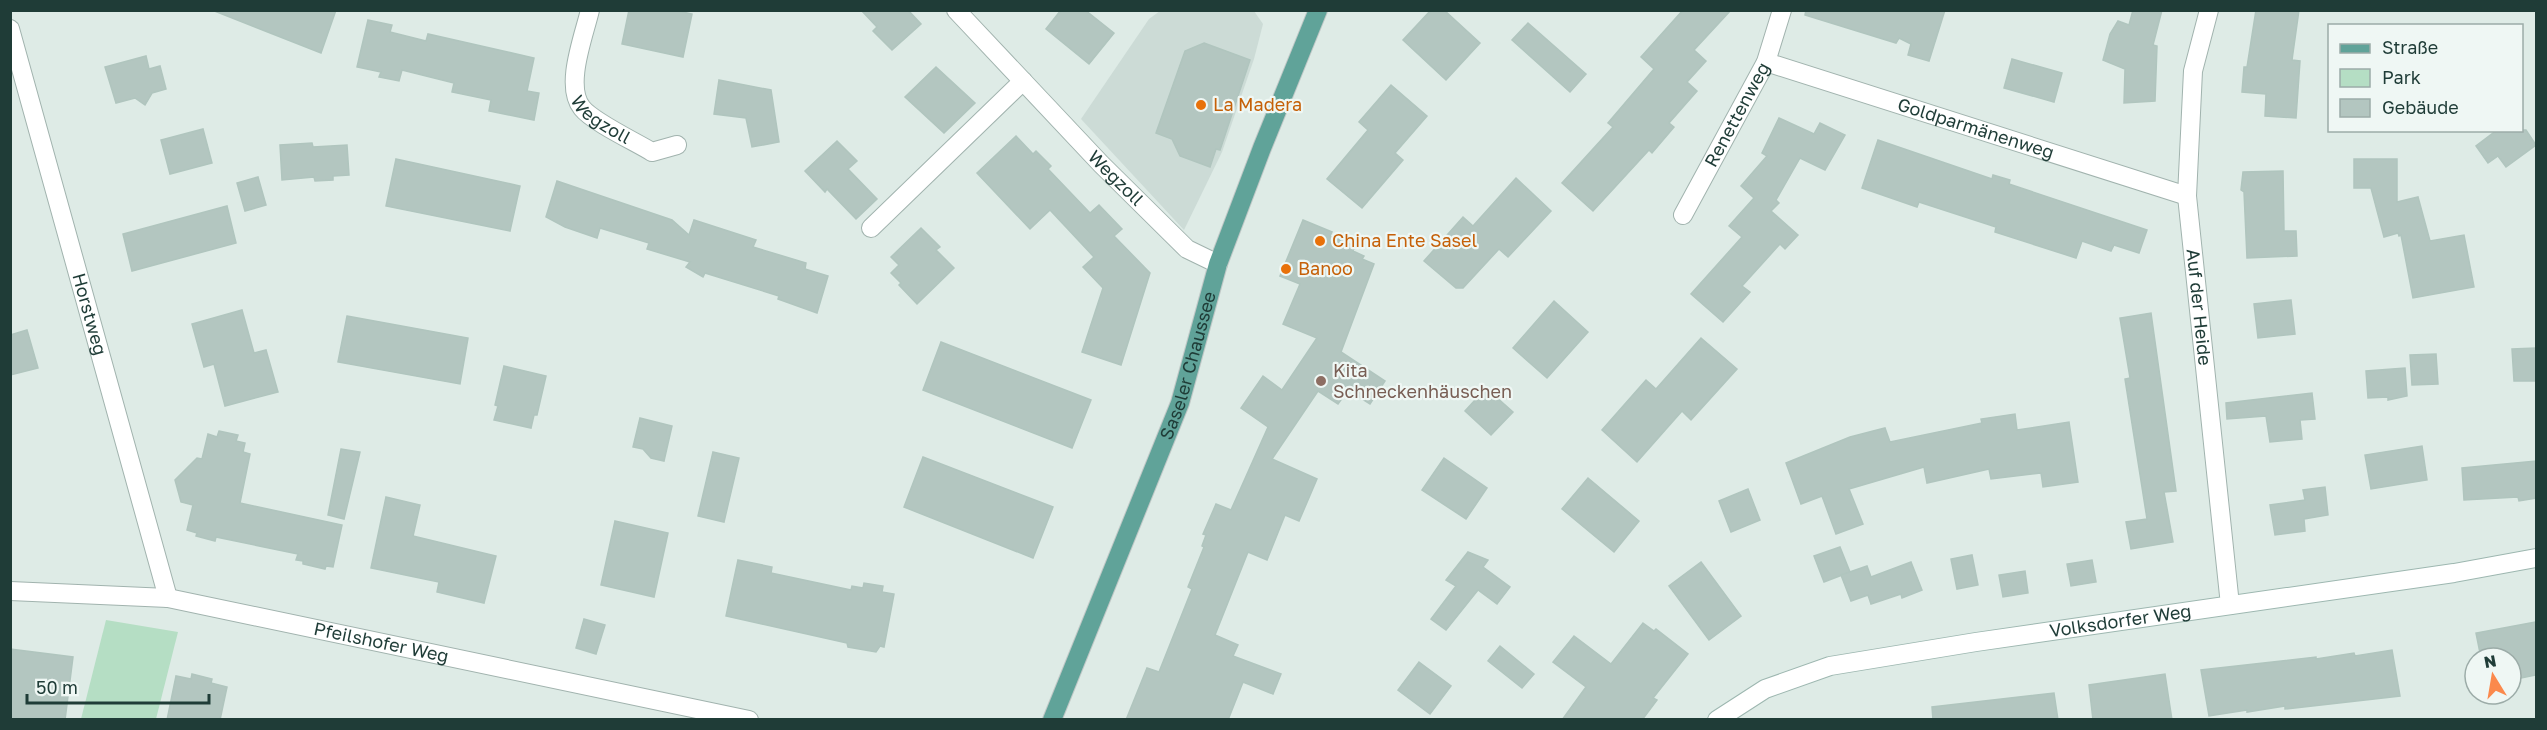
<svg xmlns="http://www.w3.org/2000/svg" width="2547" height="730" font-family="'Golos Text',sans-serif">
	<rect width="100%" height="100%" fill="#deebe6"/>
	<polygon fill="#ccdbd6" points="1160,11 1254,11 1263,24 1254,59 1222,152 1184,230 1081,119 1149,19"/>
	<polygon fill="#b5dec4" points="106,620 178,632 156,719 81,719"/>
	<g fill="#b3c6c0" stroke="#b0c5be" stroke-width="1.5">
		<polygon points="212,10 336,10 321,53"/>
		<polygon points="629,10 674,10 692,14 683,57 622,44"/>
		<polygon points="861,10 908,10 921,24 892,50 873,31 877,27"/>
		<polygon points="1061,10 1085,10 1114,33 1089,64 1046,29"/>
		<polygon points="1431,10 1444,10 1480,43 1446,80 1403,40"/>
		<polygon points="1683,10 1731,10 1694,50 1706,61 1687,82 1697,91 1669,123 1674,127 1652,153 1649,150 1593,211 1562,183 1613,127 1608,123 1654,69 1641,57"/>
		<polygon points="1806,10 1945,10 1929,61 1908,55 1911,44 1899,38 1896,43 1805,15"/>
		<polygon points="2133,10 2162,10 2153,45 2157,46 2155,101 2124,103 2125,69 2103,60 2110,34 2118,21 2129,25"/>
		<polygon points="2256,10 2299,10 2292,60 2300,61 2296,118 2265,116 2266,94 2242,92 2244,67 2247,67"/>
		<polygon points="368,20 392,25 390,32 426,41 428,34 534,58 527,91 539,93 534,120 489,111 491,100 452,92 454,83 402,70 399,81 379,77 381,72 357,67"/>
		<polygon points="1528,23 1586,74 1570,92 1512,40"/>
		<polygon points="1204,43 1250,60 1220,150 1216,149 1210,167 1180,156 1172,139 1156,133 1185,51"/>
		<polygon points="146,56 149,69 160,66 166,89 152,93 145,105 135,98 116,103 105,67"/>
		<polygon points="2012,59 2062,73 2054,102 2004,88"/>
		<polygon points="936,67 975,103 944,133 905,97"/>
		<polygon points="719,80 771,90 779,142 752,147 746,118 714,114"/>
		<polygon points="1391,85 1427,116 1395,153 1403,160 1362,208 1327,179 1368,130 1359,122"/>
		<polygon points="1779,118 1814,134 1820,123 1845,135 1825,170 1800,158 1776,200 1779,203 1771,211 1798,235 1785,249 1780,244 1742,286 1750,292 1723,322 1691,294 1742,237 1729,226 1754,198 1741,186 1767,156 1762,153"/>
		<polygon points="203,129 212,163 170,174 161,140"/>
		<polygon points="2497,130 2526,130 2536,145 2506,167 2498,156 2488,163 2476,146"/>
		<polygon points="1016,136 1033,154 1036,151 1051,166 1048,169 1090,213 1099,205 1122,229 1114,236 1150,273 1121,365 1082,352 1103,288 1083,267 1094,257 1050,210 1030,229 977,173"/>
		<polygon points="1878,140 1992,179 1993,175 2010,180 2009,184 2147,230 2139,253 2114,245 2111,251 2082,241 2076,258 1995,232 1996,227 1919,202 1917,207 1862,188"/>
		<polygon points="837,141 857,161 848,169 877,199 856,219 827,189 825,192 805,171"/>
		<polygon points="312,143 313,147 347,145 349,175 333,176 333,180 315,181 314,177 282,180 280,145"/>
		<polygon points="396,159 520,186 510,231 386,206"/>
		<polygon points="2354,159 2397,159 2397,202 2418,197 2430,241 2464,235 2474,287 2413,298 2401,235 2399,236 2398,233 2384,237 2371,188 2354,188"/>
		<polygon points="2283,171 2284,231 2296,231 2297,256 2247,258 2244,192 2241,190 2243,172"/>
		<polygon points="258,177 266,205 245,211 237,183"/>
		<polygon points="1516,178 1551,211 1508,257 1499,249 1463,288 1456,288 1424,261 1463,217 1473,226"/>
		<polygon points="557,181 672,220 689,235 694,220 756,240 753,247 806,263 805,269 828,276 817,313 778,299 779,296 705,273 703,277 686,267 690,262 647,249 649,243 600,228 597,238 565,227 546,217"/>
		<polygon points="227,206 236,243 132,271 123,234"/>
		<polygon points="1303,220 1332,232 1330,236 1355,246 1353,251 1364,256 1362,259 1374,264 1341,352 1385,381 1370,404 1348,390 1338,404 1318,391 1272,459 1317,479 1299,521 1285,515 1267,560 1248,552 1215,635 1238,645 1233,656 1281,674 1273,694 1243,682 1228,720 1126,720 1147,668 1159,672 1192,589 1188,587 1204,547 1202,546 1206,535 1203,534 1216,504 1231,510 1268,427 1241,408 1263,376 1282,390 1317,338 1283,324 1300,284 1280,276"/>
		<polygon points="921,228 940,247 936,250 954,268 917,304 899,285 901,283 891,273 899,265 891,257"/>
		<polygon points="2291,300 2295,334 2258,338 2254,304"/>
		<polygon points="1554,301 1588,332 1547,378 1513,348"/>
		<polygon points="242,310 254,353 266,350 278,392 225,406 214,364 204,367 192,324"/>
		<polygon points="2151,313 2176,491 2164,492 2173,542 2131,549 2126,522 2147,519 2125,379 2130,378 2120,318"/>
		<polygon points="347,316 468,338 460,384 338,362"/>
		<polygon points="27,330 38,368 10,375 10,335"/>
		<polygon points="1701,338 1737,369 1691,420 1682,411 1637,462 1602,430 1646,380 1656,389"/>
		<polygon points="941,342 1091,400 1072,448 923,390"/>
		<polygon points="2536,348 2536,381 2514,381 2512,349"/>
		<polygon points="2436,354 2438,384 2412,385 2410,355"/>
		<polygon points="504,366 546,376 537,415 534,415 531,428 494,420 498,406 495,405"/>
		<polygon points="2405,368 2407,396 2388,400 2388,397 2368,398 2366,371"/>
		<polygon points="1486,388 1513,412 1491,435 1465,411"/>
		<polygon points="2312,393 2315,419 2300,420 2302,439 2270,442 2266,416 2227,419 2226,403"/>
		<polygon points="2015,414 2017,430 2069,422 2078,482 2043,487 2041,473 1991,479 1989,469 1927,483 1924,467 1849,489 1863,524 1836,534 1822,496 1801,504 1786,463 1850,437 1885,428 1890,442 1982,423 1981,419"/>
		<polygon points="640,418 672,426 664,461 651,458 643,449 633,447"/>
		<polygon points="219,431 238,435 236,441 245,443 243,452 250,454 240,503 342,525 333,567 326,566 325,569 303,564 303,561 296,560 298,554 216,537 215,541 196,536 197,533 187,530 193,505 181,502 175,480 197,458 202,459 208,434 217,437"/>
		<polygon points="2422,446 2427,480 2371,489 2365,455"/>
		<polygon points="341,449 360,452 344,519 328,515"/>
		<polygon points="713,452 739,458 724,522 698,516"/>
		<polygon points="923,457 1053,507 1033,558 904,507"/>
		<polygon points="1444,458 1487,488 1466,519 1422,490"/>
		<polygon points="2536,461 2536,498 2519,501 2518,497 2464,500 2462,468"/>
		<polygon points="1588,478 1639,521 1614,552 1562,509"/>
		<polygon points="2325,487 2328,515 2304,519 2305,531 2275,535 2270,505 2305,500 2303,490"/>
		<polygon points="1748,489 1760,520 1731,532 1719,501"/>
		<polygon points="386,497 420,505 413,536 496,556 484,603 437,592 439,582 371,568"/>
		<polygon points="615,521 668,533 654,597 601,585"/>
		<polygon points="1840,547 1850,572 1824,582 1814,556"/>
		<polygon points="1468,552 1488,560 1483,567 1510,587 1497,604 1478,590 1446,630 1431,619 1456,586 1446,580"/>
		<polygon points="1972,555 1978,585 1957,589 1951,559"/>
		<polygon points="738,560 772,567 771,573 851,590 852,586 863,588 864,583 883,586 882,592 894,594 884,647 880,646 876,652 848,647 847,643 726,616"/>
		<polygon points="2092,560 2096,582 2071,586 2067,564"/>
		<polygon points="1701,562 1741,616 1709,640 1669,586"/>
		<polygon points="1911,562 1922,590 1902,598 1901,594 1871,604 1868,595 1851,601 1841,575 1867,566 1871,577"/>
		<polygon points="2025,571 2028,593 2003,597 1999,575"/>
		<polygon points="584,619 605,625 596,654 576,648"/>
		<polygon points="2536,622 2536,675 2511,680 2511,658 2481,658 2476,633"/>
		<polygon points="1643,623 1654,631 1656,629 1688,654 1653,698 1657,700 1642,720 1562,720 1586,687 1553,662 1574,636 1611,664"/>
		<polygon points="1500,646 1534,674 1522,688 1488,661"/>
		<polygon points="10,649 73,657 65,720 10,720"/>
		<polygon points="2392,650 2400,696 2285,709 2285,706 2247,712 2247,710 2209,716 2201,670 2316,657 2316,659 2354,653 2355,656"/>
		<polygon points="1419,662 1451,686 1430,714 1398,690"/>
		<polygon points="192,674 212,679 211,683 227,687 220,720 167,720 176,676 191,679"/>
		<polygon points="2165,674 2172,720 2093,720 2089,685"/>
		<polygon points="2054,693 2058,720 1933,720 1932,707"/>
	</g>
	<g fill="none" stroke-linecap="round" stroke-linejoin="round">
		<g stroke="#a1b3ae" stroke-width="20">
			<g id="street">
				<path id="s1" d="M590 10C584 36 564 86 582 108 593 122 636 142 652 152L677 145"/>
				<path id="s2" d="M956 10 1101 164 1187 249 1218 264"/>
				<path id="s3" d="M2209 10 2193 71 2187 196 2230 605"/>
				<path id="s4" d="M10 29 168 598"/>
				<path id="s5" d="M1766 62 2187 196"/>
				<path id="s6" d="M1683 215 1766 62 1782 10"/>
				<polyline points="871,228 1023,81"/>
				<path id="s7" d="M10 591 168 598 749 720"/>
			</g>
		</g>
		<g stroke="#9db7b0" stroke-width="20">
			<g id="secondary">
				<path id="s8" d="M1717 720 1765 689 1830 666 1976 642 2454 573 2536 558"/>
			</g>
		</g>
		<g stroke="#c0c8c7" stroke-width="20">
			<g id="primary">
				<path id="s9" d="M1052 720 1180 403 1218 264 1262 148 1318 10"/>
			</g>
		</g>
		<use href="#street" stroke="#fff" stroke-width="18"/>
		<use href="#secondary" stroke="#fff" stroke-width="18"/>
		<use href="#primary" stroke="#60a399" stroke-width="18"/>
	</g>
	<g fill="#e8710a" stroke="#eff7f4" stroke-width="2">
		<circle cx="1201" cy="105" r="6"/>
		<circle cx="1320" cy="241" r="6"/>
		<circle cx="1286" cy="269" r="6"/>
	</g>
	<circle fill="#8d6e63" stroke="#eff7f4" stroke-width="2" cx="1321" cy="381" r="6"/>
	<g text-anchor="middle" stroke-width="4.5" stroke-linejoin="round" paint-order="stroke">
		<g font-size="18" fill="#c56008" stroke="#eff7f4" text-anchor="start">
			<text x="1213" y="111">La Madera</text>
			<text x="1332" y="247">China Ente Sasel</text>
			<text x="1298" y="275">Banoo</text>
		</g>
		<g font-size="18" fill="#1f3c37" stroke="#eff7f4">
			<text dy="6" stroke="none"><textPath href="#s6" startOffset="114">Renettenweg</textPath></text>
			<text dy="6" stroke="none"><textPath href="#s1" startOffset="123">Wegzoll</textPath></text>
			<text dy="6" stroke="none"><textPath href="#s5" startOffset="220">Goldparmänenweg</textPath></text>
			<text dy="6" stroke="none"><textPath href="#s2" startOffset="232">Wegzoll</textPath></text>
			<text dy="6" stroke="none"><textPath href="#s3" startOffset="300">Auf der Heide</textPath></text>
			<text dy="6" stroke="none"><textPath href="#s4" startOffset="296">Horstweg</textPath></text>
			<text dy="6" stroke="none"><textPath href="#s9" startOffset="380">Saseler Chaussee</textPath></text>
			<text dy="6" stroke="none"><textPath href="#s8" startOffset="420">Volksdorfer Weg</textPath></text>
			<text dy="6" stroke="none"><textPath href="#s7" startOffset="376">Pfeilshofer Weg</textPath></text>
		</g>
		<g font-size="18" fill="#785e54" stroke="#eff7f4" text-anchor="start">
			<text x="1333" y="377">Kita<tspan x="1333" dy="21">Schneckenhäuschen</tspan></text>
		</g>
	</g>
	<rect width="2547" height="730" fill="none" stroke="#1f3c37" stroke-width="24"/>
	<rect x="2328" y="24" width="195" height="108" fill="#eff7f4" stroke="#9caca8" stroke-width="1.5"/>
	<rect x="2340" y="44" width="30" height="9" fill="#60a399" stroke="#9caca8" stroke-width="1.5"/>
	<text x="2382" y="54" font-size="18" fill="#1f3c37">Straße</text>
	<rect x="2340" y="69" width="30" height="18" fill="#b5dec4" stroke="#9caca8" stroke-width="1.5"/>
	<text x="2382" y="84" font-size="18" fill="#1f3c37">Park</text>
	<rect x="2340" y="99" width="30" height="18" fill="#b3c6c0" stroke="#9caca8" stroke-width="1.5"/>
	<text x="2382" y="114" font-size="18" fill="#1f3c37">Gebäude</text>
	<g transform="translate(2493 676) rotate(349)"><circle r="28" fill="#eff7f4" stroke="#9caca8" stroke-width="1.5"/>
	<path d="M0-4.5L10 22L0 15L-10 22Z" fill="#fb894c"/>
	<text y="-9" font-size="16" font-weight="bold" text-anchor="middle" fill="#1f3c37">N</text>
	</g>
	<path d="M27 694v9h182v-9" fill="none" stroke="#1f3c37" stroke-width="3"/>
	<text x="36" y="694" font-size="18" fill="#1f3c37" stroke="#eff7f4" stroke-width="4.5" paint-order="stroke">50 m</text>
</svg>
